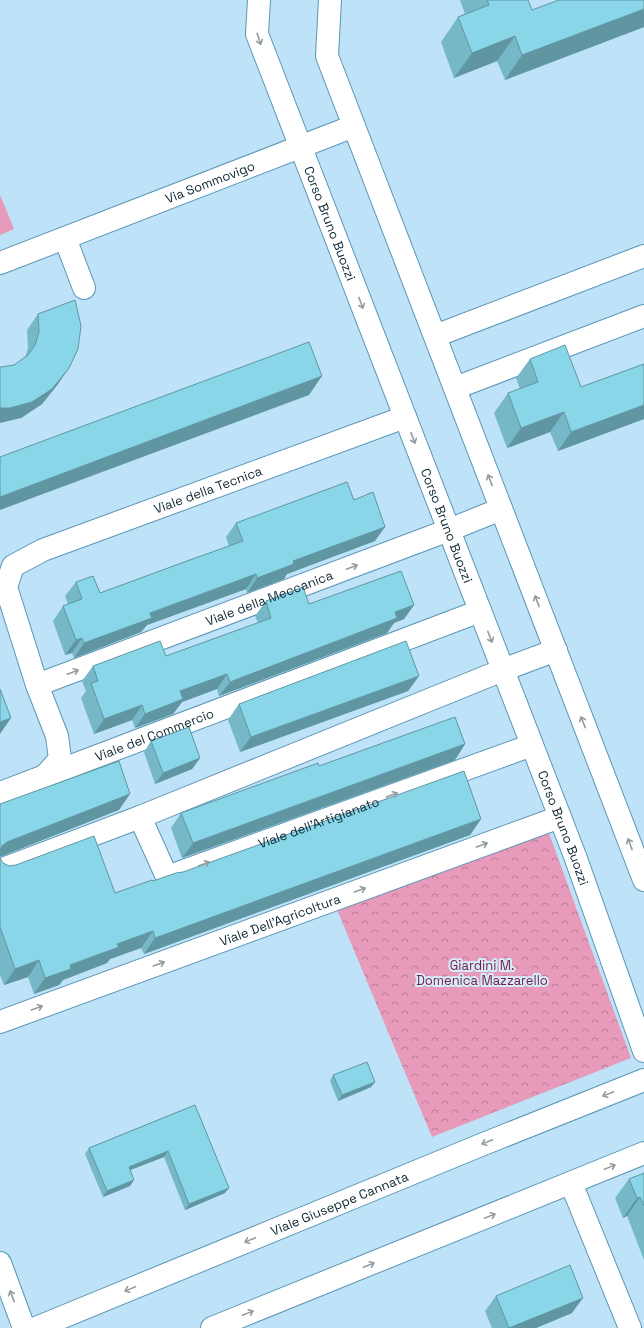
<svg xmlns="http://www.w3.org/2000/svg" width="644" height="1328" font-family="'Space Grotesk',sans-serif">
	<defs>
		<pattern id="park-crowns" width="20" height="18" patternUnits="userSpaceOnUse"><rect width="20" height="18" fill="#e79ab9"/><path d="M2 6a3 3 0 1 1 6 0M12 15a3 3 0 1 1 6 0" fill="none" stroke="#ba7d97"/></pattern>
	</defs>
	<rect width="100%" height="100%" fill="#bee2f7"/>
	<polygon fill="url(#park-crowns)" points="547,828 631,1058 432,1137 335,905"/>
	<polygon fill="#e79ab9" points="0,195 14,229 0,235"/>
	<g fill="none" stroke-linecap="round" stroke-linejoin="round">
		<g stroke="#5a96b7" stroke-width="24">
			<g id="minor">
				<path id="s1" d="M259 0 257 34 575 856 644 1051"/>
				<polyline points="330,0 327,56 644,880"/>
				<polyline points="65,238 84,288"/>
				<path id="s2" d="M0 263 354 126"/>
				<polyline points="435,336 644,256"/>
				<polyline points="455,388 644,316"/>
				<path id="s3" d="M37 685 449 530 501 509"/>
				<path id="s4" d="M43 778 60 759 57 736 37 685 6 587 13 566 43 550 405 417"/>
				<path id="s5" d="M0 793 480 611"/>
				<path id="s6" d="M140 817 167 877 532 745"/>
				<polyline points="0,870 140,817 503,670 556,650"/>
				<path id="s7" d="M0 1022 560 817"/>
				<polyline points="571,1183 630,1328"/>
				<polyline points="0,1263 24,1328"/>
			</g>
		</g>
		<g stroke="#5a96b7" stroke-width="24">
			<g id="tertiary">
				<path id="s8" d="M36 1328 481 1145 644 1080"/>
				<polyline points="212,1328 644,1153"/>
			</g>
		</g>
		<use href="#minor" stroke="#fff" stroke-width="22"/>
		<use href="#tertiary" stroke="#fff" stroke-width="22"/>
	</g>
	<g fill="#76b8c8">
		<polygon points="460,0 528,0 532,10 644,0 644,27 505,80 497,61 454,78 441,42 458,17 465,14"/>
		<polygon points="38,314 58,384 42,404 21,418 1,367 14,365 25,358 28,348 27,330"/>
		<polygon points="530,359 581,387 644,364 644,419 558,451 550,432 507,448 494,413 508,393 520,389 516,378"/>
		<polygon points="354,500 375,541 287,574 284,579 247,593 246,589 147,625 141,632 74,658 72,653 65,655 53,621 63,606 68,604 65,596 76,582 100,593 229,546 226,537 236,523"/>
		<polygon points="266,601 309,604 414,605 404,619 394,623 387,633 219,696 217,689 182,702 173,714 135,728 132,720 94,734 81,698 86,691 82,681 93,666 166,656 258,623 255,616"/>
		<polygon points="419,676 408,691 240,752 228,720 239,704"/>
		<polygon points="151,741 200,758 192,769 155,784 144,752"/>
		<polygon points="465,744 455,760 182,858 171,828 181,813 319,766"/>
		<polygon points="481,819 470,835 144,954 141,948 110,959 107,963 63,980 59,985 34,994 28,977 4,985 0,975 0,858 3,863 9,866 115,893 153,881 183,872"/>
		<polygon points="333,1075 375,1082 371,1087 338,1101 330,1081"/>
		<polygon points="195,1105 225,1193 185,1210 164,1157 130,1170 130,1186 103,1197 85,1154 89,1148"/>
		<polygon points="644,1173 644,1260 627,1216 623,1218 615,1198 629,1179"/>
		<polygon points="496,1296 572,1313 536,1328 492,1328 485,1311"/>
	</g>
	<g fill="#6096a2">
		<polygon points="644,9 644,27 505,80 522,55"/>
		<polygon points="515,36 497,61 454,78 472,53"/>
		<polygon points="69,368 58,384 42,404 21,418 0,423 0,408"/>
		<polygon points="322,376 309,395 0,510 0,497"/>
		<polygon points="644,405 644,419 558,451 571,432"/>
		<polygon points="564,412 550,432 507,448 521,428"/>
		<polygon points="385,527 375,541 287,574 284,579 247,593 257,578 293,561"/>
		<polygon points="256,574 246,589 147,625 141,632 74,658 84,643 150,613"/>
		<polygon points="414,605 404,619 394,623 387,633 219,696 230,682 395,612"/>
		<polygon points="82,638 72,653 65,655 76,640"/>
		<polygon points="227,674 217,689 182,702 173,714 135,728 145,714 180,691"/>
		<polygon points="419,676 408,691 240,752 251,737"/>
		<polygon points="142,705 132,720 94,734 104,719"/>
		<polygon points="11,718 0,734 0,722"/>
		<polygon points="465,744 455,760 182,858 193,843"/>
		<polygon points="200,758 192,769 155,784 163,773"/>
		<polygon points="130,794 119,810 0,857 0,848 2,846 7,842"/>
		<polygon points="481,819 470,835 144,954 155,938"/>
		<polygon points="153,931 141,948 110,959 107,963 63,980 59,985 34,994 45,978 70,965 117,944"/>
		<polygon points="39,960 28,977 4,985 15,969"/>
		<polygon points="375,1082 371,1087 338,1101 342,1095"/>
		<polygon points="168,1151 164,1157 125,1172 129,1167"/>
		<polygon points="134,1180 130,1186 103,1197 107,1191"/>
		<polygon points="229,1188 225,1193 185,1210 189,1204"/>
		<polygon points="640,1197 627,1216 623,1218 637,1198"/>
		<polygon points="583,1298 572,1313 536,1328 508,1328"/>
	</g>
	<g fill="#89d6e8" stroke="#6096a2">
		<polygon points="487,0 528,0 532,10 559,0 644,0 644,9 522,55 515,36 472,53 458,17 489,5"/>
		<polygon points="75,300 81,326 78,349 69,368 52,389 32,402 10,408 0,408 0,367 1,367 14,365 28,355 35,345 39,332 38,314"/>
		<polygon points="309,342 322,376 0,497 0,457"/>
		<polygon points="565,345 581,387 644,364 644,405 571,432 564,412 521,428 508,393 538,382 530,359"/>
		<polygon points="347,482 354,500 373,492 385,527 293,561 294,564 257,578 256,574 150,613 152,618 84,643 82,638 76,640 63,606 82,599 76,582 93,576 100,593 187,561 243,541 236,523"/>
		<polygon points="401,571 414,605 395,612 397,618 230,682 227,674 180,691 183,699 145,714 142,705 104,719 91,683 98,681 93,666 160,641 166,656 271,618 266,601 303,587 309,604"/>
		<polygon points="406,641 419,676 251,737 239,704"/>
		<polygon points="0,689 11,718 0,722"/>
		<polygon points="455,717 465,744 193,843 181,813 318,763 319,766"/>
		<polygon points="189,727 200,758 163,773 151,741"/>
		<polygon points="119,761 130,794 7,842 2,846 0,850 0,804"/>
		<polygon points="464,771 481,819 155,938 153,931 117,944 119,947 70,965 71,969 45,978 39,960 15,969 0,927 0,858 3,863 9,866 16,865 94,836 115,893 152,880 153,881 176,873 183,872"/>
		<polygon points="367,1062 375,1082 342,1095 333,1075"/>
		<polygon points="195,1105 229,1188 189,1204 168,1151 129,1167 134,1180 107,1191 89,1148"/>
		<polygon points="644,1173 644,1206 640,1197 637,1198 629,1179"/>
		<polygon points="570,1265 583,1298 509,1328 496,1296"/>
	</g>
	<defs><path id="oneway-shaft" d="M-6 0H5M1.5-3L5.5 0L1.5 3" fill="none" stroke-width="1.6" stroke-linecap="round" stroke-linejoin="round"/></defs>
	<g stroke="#929da3">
		<use href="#oneway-shaft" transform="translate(259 39) rotate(72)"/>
		<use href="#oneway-shaft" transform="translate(361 303) rotate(69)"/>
		<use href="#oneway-shaft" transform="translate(413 438) rotate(69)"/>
		<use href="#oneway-shaft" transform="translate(490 480) rotate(-111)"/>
		<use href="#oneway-shaft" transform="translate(352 567) rotate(-21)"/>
		<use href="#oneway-shaft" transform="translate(537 601) rotate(-111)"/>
		<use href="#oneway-shaft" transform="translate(490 637) rotate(69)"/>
		<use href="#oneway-shaft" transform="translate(73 672) rotate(-21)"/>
		<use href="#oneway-shaft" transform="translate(583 722) rotate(-111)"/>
		<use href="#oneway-shaft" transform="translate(392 795) rotate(-20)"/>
		<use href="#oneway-shaft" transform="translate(630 844) rotate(-111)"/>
		<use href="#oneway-shaft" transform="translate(482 845) rotate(-20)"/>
		<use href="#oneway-shaft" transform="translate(204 864) rotate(-20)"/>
		<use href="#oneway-shaft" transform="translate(360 890) rotate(-20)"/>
		<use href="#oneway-shaft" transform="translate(159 964) rotate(-20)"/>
		<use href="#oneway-shaft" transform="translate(37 1008) rotate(-20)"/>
		<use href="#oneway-shaft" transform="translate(608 1094) rotate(158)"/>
		<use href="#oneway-shaft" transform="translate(487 1142) rotate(158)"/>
		<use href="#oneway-shaft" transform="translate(610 1167) rotate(-22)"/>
		<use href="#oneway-shaft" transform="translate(490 1216) rotate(-22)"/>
		<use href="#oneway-shaft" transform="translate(250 1240) rotate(158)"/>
		<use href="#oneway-shaft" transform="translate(369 1265) rotate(-22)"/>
		<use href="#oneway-shaft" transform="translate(130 1289) rotate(158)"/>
		<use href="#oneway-shaft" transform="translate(12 1296) rotate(-111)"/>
		<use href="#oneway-shaft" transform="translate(248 1313) rotate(-22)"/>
	</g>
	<g text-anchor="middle" stroke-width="4" stroke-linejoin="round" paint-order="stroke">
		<g font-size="13" fill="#0d2633" stroke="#d5edfb">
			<text dy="5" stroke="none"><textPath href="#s2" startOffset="225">Via Sommovigo</textPath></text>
			<text dy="5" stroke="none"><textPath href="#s1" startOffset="237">Corso Bruno Buozzi</textPath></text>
			<text dy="5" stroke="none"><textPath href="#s4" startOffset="438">Viale della Tecnica</textPath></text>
			<text dy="5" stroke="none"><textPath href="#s1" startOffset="561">Corso Bruno Buozzi</textPath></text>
			<text dy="5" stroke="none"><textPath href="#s3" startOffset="248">Viale della Meccanica</textPath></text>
			<text dy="5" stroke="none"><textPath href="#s5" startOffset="165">Viale del Commercio</textPath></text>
			<text dy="5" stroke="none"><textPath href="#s6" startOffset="227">Viale dell'Artigianato</textPath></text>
			<text dy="5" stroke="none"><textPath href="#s1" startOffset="885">Corso Bruno Buozzi</textPath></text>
			<text dy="5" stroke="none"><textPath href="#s7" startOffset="298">Viale Dell'Agricoltura</textPath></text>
			<text dy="5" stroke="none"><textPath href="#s8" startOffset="328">Viale Giuseppe Cannata</textPath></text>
		</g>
		<g font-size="13" fill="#761c4a" stroke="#d5edfb">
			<text x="482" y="970">Giardini M.<tspan x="482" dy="15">Domenica Mazzarello</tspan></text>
		</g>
	</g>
</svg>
